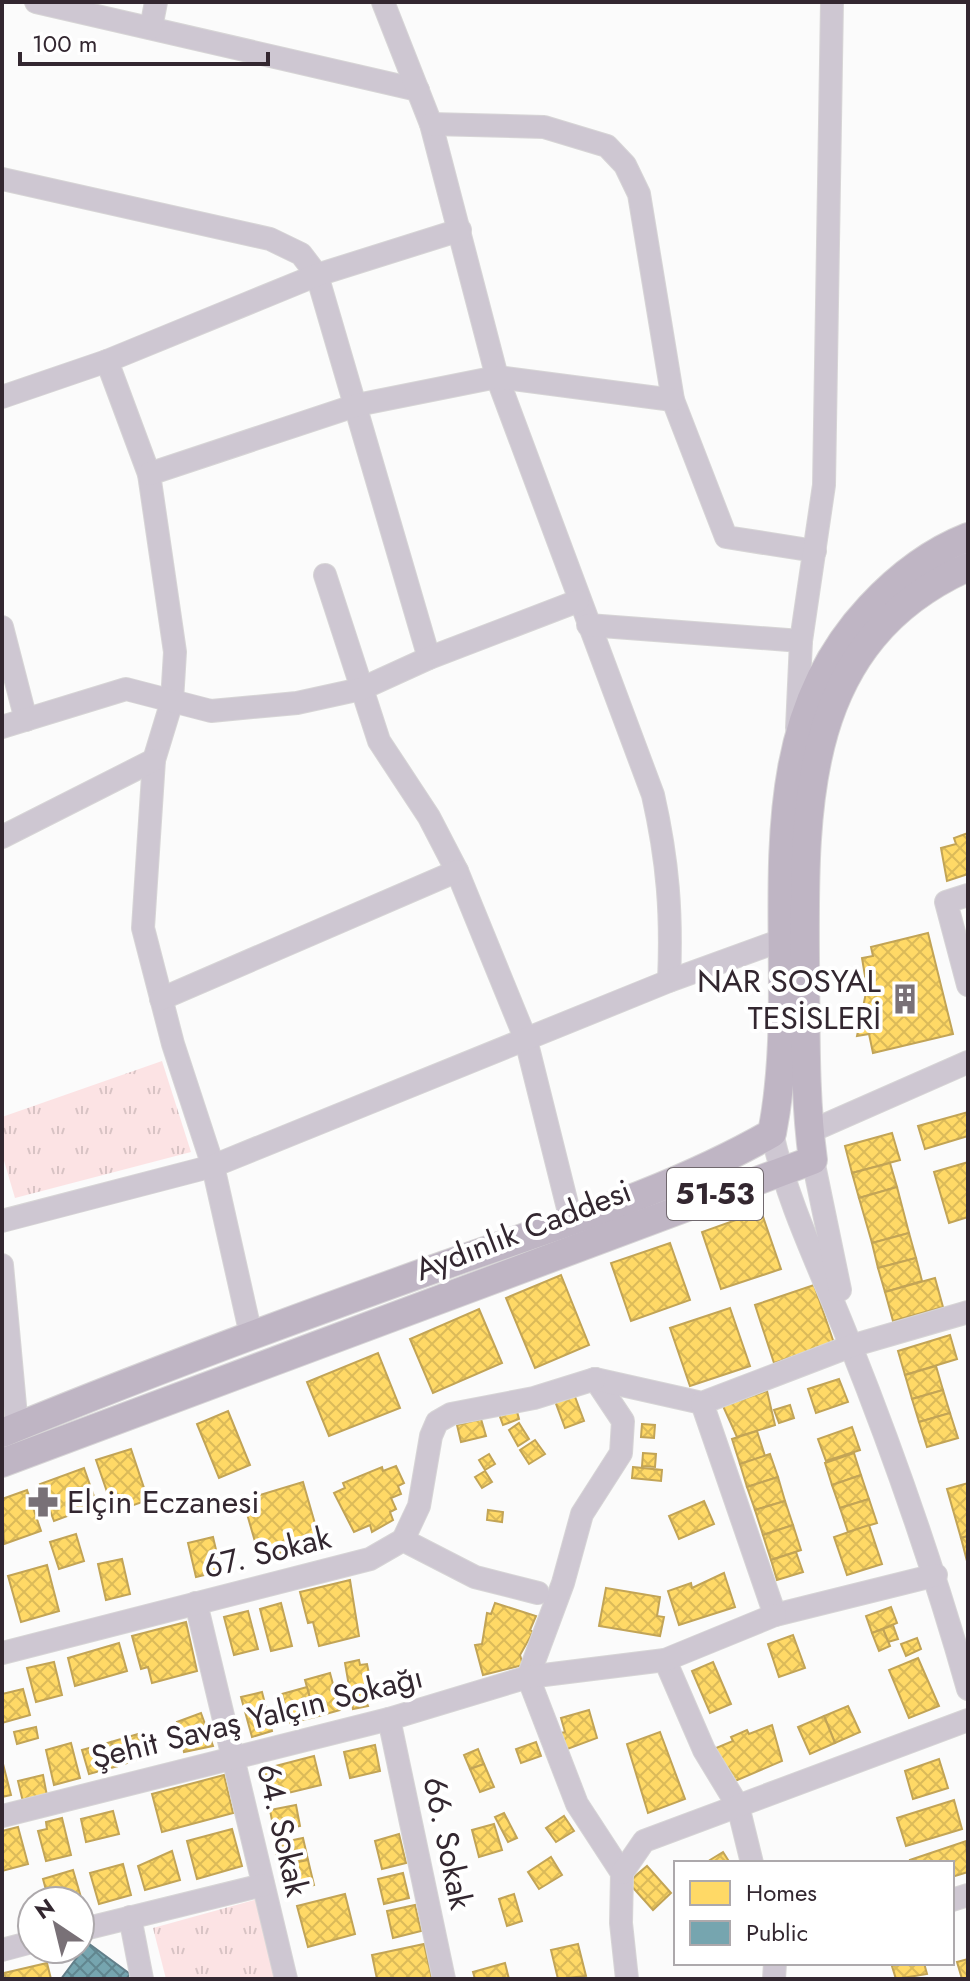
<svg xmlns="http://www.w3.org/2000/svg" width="970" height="1981" font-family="Jost,sans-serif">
	<defs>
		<pattern id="park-tufts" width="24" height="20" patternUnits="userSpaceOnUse" patternTransform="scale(2)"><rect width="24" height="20" fill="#fce3e4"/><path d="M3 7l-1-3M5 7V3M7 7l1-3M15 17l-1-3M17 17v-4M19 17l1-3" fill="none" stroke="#d8c3c4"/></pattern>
		<pattern id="homes-cross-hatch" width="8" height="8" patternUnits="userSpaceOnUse" patternTransform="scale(2)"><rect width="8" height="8" fill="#ffd966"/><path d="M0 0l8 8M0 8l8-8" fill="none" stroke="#dbba59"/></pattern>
		<pattern id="public-cross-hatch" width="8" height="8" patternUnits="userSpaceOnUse" patternTransform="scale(2)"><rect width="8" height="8" fill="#76a5af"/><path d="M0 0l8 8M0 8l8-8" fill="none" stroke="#61868f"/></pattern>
	</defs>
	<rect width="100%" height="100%" fill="#fbfbfb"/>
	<g fill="url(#park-tufts)">
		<polygon points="162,1061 191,1152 15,1198 2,1154 2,1117"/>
		<polygon points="258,1899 277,1979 166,1979 153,1928"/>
	</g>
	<g fill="url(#homes-cross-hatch)" stroke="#c2a456" stroke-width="2">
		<polygon points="968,833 968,874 947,881 941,848 956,844 954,838"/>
		<polygon points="928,933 953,1034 873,1053 869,1034 857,1036 867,988 862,958 873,956 871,947"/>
		<polygon points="968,1112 968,1136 925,1149 918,1126"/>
		<polygon points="892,1133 900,1160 852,1173 845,1146"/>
		<polygon points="968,1162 968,1217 949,1223 934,1172"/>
		<polygon points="890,1163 897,1187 859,1198 852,1173"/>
		<polygon points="897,1187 909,1233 872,1243 859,1198"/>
		<polygon points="761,1211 781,1269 721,1289 702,1232"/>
		<polygon points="909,1233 916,1258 878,1268 872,1243"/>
		<polygon points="670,1243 690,1300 631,1321 611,1263"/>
		<polygon points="916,1258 922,1281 885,1292 878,1268"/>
		<polygon points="561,1275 589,1345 535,1368 506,1298"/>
		<polygon points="935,1278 943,1307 893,1321 885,1292"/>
		<polygon points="814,1285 834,1343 774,1363 755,1305"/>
		<polygon points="730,1308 750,1366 690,1386 670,1328"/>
		<polygon points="479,1309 502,1363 433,1393 410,1339"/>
		<polygon points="950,1335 957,1359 905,1375 898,1351"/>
		<polygon points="378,1353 400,1408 329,1436 307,1382"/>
		<polygon points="936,1366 943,1390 912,1399 905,1375"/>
		<polygon points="839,1379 848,1402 816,1413 808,1389"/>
		<polygon points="943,1390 950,1413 919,1422 912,1399"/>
		<polygon points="767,1391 775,1425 737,1437 723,1406"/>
		<polygon points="574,1394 584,1421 565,1428 555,1401"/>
		<polygon points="790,1405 794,1418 779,1423 774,1410"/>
		<polygon points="516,1408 519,1419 503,1425 499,1414"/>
		<polygon points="228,1411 250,1465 219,1478 197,1424"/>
		<polygon points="950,1413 958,1438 927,1447 919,1422"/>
		<polygon points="481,1419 486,1436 461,1442 457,1425"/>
		<polygon points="519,1423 529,1439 518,1446 509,1430"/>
		<polygon points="642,1424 655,1425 654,1438 641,1437"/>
		<polygon points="852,1427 860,1450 826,1461 818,1439"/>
		<polygon points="757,1431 765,1456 740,1464 732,1439"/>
		<polygon points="535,1440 545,1454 529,1464 520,1450"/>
		<polygon points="131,1449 148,1500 114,1512 96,1460"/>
		<polygon points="643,1453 656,1454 655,1467 642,1466"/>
		<polygon points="854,1453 861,1475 832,1485 825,1463"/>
		<polygon points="489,1454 495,1464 485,1470 479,1460"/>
		<polygon points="770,1454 778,1477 747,1487 740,1464"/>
		<polygon points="396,1466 404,1483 398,1486 401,1494 391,1498 396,1509 390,1512 393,1520 372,1532 370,1525 354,1532 334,1493 345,1488 343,1483 382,1467 383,1471"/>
		<polygon points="633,1467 662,1470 661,1481 632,1478"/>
		<polygon points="84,1468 97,1505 54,1521 40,1484"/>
		<polygon points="485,1471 492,1482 482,1488 475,1477"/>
		<polygon points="861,1475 869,1499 840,1508 832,1485"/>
		<polygon points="778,1477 785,1501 755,1510 747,1487"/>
		<polygon points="303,1482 320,1541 260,1559 243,1500"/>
		<polygon points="968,1483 968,1536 961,1538 947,1489"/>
		<polygon points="27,1490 41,1531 4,1544 2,1499"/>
		<polygon points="869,1499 877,1523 848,1532 840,1508"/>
		<polygon points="704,1501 714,1524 679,1539 669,1516"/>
		<polygon points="785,1501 793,1525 763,1535 755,1510"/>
		<polygon points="488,1510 503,1512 502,1522 487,1520"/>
		<polygon points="793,1525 801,1550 771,1560 763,1535"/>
		<polygon points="869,1525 882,1564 847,1575 834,1537"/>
		<polygon points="76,1534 84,1561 59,1569 50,1542"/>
		<polygon points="968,1536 968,1565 961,1538"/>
		<polygon points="213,1537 221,1571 196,1577 188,1543"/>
		<polygon points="796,1552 803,1572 777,1580 771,1560"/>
		<polygon points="122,1559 130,1594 106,1600 98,1564"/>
		<polygon points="47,1565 59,1611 21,1622 8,1576"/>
		<polygon points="724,1573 735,1607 679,1625 668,1591 691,1583 692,1588"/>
		<polygon points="350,1580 359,1636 319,1646 313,1622 308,1623 300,1592"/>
		<polygon points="606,1588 660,1597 657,1616 664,1617 660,1636 599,1626"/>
		<polygon points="281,1603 292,1646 271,1651 260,1609"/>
		<polygon points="495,1603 536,1616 530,1630 533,1632 520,1655 523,1665 483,1675 475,1645 482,1644 487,1613 491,1614"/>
		<polygon points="891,1607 897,1623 872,1633 866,1616"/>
		<polygon points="248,1611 258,1649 234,1655 224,1617"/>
		<polygon points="186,1622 197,1671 152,1683 148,1667 141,1669 132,1636"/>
		<polygon points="893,1625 898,1639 888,1642 883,1629"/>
		<polygon points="883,1629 890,1646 879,1651 872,1633"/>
		<polygon points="793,1635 805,1668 779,1677 768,1644"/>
		<polygon points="917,1638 921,1649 906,1656 901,1644"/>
		<polygon points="119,1643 127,1671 75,1686 68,1658"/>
		<polygon points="918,1658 939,1706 909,1718 889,1670"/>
		<polygon points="359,1660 360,1665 367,1664 374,1699 366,1701 368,1706 353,1709 345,1663"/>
		<polygon points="54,1662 62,1695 36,1702 27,1668"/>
		<polygon points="713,1662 731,1704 710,1713 692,1671"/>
		<polygon points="330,1673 340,1710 315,1717 305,1680"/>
		<polygon points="307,1687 315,1717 290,1723 282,1694"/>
		<polygon points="23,1689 30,1715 2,1723 2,1694"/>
		<polygon points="262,1692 272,1731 252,1737 241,1697"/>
		<polygon points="848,1706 860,1732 835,1743 824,1716"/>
		<polygon points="589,1710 597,1738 562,1751 557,1734 565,1732 561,1718"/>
		<polygon points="201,1713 213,1746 184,1752 177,1722"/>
		<polygon points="824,1716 835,1743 810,1754 798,1727"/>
		<polygon points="772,1725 782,1761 728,1784 709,1751 733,1741 731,1737 747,1730 749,1734"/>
		<polygon points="36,1727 38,1738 17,1744 14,1732"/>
		<polygon points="660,1732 685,1799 648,1813 627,1744"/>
		<polygon points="138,1734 145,1757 118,1766 111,1742"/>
		<polygon points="111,1742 118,1766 89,1774 82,1750"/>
		<polygon points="536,1742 541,1756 521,1763 516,1749"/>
		<polygon points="71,1743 80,1778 54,1785 46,1750"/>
		<polygon points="375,1745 380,1771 350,1778 344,1752"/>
		<polygon points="478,1749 484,1764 470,1769 464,1755"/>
		<polygon points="314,1756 321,1785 271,1797 264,1769"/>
		<polygon points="939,1759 948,1788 913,1799 905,1771"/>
		<polygon points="2,1760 11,1795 2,1797"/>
		<polygon points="484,1764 494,1787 480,1792 470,1769"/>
		<polygon points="43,1775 48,1801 24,1806 18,1781"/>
		<polygon points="224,1775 233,1813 162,1832 152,1794"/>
		<polygon points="954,1800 962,1829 906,1846 897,1818"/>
		<polygon points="296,1805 300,1826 274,1831 270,1810"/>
		<polygon points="113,1811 119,1834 86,1842 81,1819"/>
		<polygon points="504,1813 517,1838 508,1842 495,1817"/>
		<polygon points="564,1816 574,1831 556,1842 546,1828"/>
		<polygon points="62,1818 71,1855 46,1861 38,1831 47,1829 46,1822"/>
		<polygon points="494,1824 502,1850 479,1857 472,1830"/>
		<polygon points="18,1827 28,1864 2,1871 2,1831"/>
		<polygon points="232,1829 242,1866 197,1879 187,1841"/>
		<polygon points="399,1834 406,1863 382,1869 375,1841"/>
		<polygon points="303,1838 308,1860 279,1866 274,1844"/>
		<polygon points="966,1841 968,1872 952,1877 952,1863 911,1863 910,1860"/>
		<polygon points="172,1851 180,1880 145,1890 138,1866"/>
		<polygon points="723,1852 730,1863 712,1863 710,1860"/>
		<polygon points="551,1857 562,1875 539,1889 528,1872"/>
		<polygon points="308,1860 314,1885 288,1891 283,1865"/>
		<polygon points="123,1864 131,1895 99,1904 90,1873"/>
		<polygon points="647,1866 671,1893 653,1910 628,1882"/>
		<polygon points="73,1870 83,1904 80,1905 80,1901 49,1901 43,1879"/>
		<polygon points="403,1873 409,1898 384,1904 378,1879"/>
		<polygon points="345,1894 355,1934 308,1947 297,1906"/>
		<polygon points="514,1894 522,1921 507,1926 499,1899"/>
		<polygon points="415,1905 421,1931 393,1938 387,1911"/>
		<polygon points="424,1944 432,1979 377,1979 372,1955"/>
		<polygon points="578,1944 586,1976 558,1979 551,1950"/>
		<polygon points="968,1959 968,1979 962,1979 957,1962"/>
		<polygon points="47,1963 51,1979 6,1979 4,1973"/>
		<polygon points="505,1963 509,1979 475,1979 473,1972"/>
		<polygon points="891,1963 924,1963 927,1974 896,1979"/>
	</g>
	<polygon fill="url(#public-cross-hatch)" stroke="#627f89" stroke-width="2" points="88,1943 130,1974 126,1979 61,1979"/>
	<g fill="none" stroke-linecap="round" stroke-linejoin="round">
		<g stroke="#d7d5d6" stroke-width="24">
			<g id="minor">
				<polyline points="36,2 418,90"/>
				<path d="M383 2 431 124 497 377 653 795C668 861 672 914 669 981"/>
				<polyline points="151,28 156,2"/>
				<polyline points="431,124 544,127 607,146 625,165 639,194 673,400 726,537 815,551"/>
				<polyline points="2,179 270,239 301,254 317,275 429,658"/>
				<polyline points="107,361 149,474 175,652 172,701 154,760 143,928 173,1044 213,1166 251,1335"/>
				<polyline points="2,397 107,361 317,275 460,230"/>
				<polyline points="149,474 357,405 497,377 673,400"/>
				<polyline points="325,575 379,741 429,817 457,871 526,1040 571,1220"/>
				<polyline points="588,625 801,641"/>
				<polyline points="2,627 26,720"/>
				<polyline points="2,727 126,689 211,711 297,703 361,689 429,658 578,601"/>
				<polyline points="797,728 801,641 824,485 832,2"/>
				<polyline points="2,837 154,760"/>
				<polyline points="968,895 946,902 968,985"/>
				<polyline points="161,999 457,871"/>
				<polyline points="809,1132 968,1062"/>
				<path d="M772 1133C788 1206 823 1274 850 1344 895 1457 935 1572 968 1689"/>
				<polyline points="813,1160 840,1290"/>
				<polyline points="2,1221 213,1166 669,981 782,940"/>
				<polyline points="2,1265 17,1427"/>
				<polyline points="595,1379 623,1421 621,1453 582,1514 563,1583 528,1677 577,1804 622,1873 621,1923 627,1979"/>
				<polyline points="595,1379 702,1403 851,1346 968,1312"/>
				<polyline points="702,1403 775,1615 936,1575"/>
				<polyline points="403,1540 419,1506 431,1436 437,1422 451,1414 534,1398 595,1379"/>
				<polyline points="196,1603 286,1979"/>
				<polyline points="2,1653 370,1559 403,1540 475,1577 538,1593"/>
				<polyline points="665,1660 704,1750 738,1806 752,1863"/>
				<polyline points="389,1719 444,1979"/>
				<polyline points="2,1816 389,1719 528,1677 665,1660 775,1615"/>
				<polyline points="622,1873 644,1841 968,1720"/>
				<polyline points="952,1900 968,1895"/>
				<polyline points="130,1917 142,1979"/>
				<polyline points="80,1930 263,1885"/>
				<polyline points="2,1950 32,1942"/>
				<polyline points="774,1979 775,1963"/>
			</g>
		</g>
		<g stroke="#d7d5d6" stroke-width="30">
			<g id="major">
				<path d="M2 1433C148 1373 296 1318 445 1265 555 1226 671 1191 772 1133 807 957 734 752 870 607 897 578 930 552 968 537"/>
				<path d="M2 1463 813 1160C804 1094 806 1027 805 960 804 804 802 641 968 567"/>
			</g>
		</g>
		<use href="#minor" stroke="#cec7d2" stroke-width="22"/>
		<use href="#major" stroke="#bfb5c4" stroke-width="28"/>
	</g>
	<defs>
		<g id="building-bare" transform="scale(2.4)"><path d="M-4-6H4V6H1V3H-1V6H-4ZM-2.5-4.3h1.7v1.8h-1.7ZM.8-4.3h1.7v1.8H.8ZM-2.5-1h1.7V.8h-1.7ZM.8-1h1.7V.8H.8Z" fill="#797177" stroke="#fff" stroke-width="2.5" paint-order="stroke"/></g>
		<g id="pharmacy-bare" transform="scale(2.4)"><path d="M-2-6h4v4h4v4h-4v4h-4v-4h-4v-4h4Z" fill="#797177" stroke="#fff" stroke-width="2.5" paint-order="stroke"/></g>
	</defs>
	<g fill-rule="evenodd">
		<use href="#building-bare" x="905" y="999"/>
		<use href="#pharmacy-bare" x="43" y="1502"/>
	</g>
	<g text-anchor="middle" stroke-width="8" stroke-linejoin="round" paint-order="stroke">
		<rect fill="#fff" stroke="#70686e" stroke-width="2" x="667" y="1168" width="96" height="52" rx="6"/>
		<g font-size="30" font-weight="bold" fill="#332730">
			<text x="715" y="1204">51-53</text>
		</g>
		<g font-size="32" fill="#332730" stroke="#fff" text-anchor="end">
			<text x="881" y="992">NAR SOSYAL<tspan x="881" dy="37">TESİSLERİ</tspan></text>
			<text x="67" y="1513" text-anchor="start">Elçin Eczanesi</text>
		</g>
		<g font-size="32" fill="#332730" stroke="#fff">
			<text transform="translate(523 1230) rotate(-21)" y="11">Aydınlık Caddesi</text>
			<text transform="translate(267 1552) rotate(-14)" y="11">67. Sokak</text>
			<text transform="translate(257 1717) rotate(-14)" y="11">Şehit Savaş Yalçın Sokağı</text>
			<text transform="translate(283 1830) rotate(77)" y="11">64. Sokak</text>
			<text transform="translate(448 1843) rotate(78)" y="11">66. Sokak</text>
		</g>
	</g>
	<rect width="970" height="1981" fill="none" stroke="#332730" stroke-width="8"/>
	<rect x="674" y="1861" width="280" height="104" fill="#ffffff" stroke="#ada9ac" stroke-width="2"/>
	<rect x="690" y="1881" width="40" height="24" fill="#ffd966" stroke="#ada9ac" stroke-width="2"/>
	<text x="746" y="1901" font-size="24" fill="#332730">Homes</text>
	<rect x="690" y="1921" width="40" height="24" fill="#76a5af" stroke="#ada9ac" stroke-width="2"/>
	<text x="746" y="1941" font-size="24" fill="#332730">Public</text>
	<g transform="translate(56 1925) rotate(325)"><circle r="38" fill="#ffffff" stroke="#ada9ac" stroke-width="2"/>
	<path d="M0-6L14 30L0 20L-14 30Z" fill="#797177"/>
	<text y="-12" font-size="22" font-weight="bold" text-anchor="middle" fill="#332730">N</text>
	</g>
	<path d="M20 52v12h248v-12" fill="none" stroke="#332730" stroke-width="4"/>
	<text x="32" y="52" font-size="24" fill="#332730" stroke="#ffffff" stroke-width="6" paint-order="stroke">100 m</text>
</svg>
